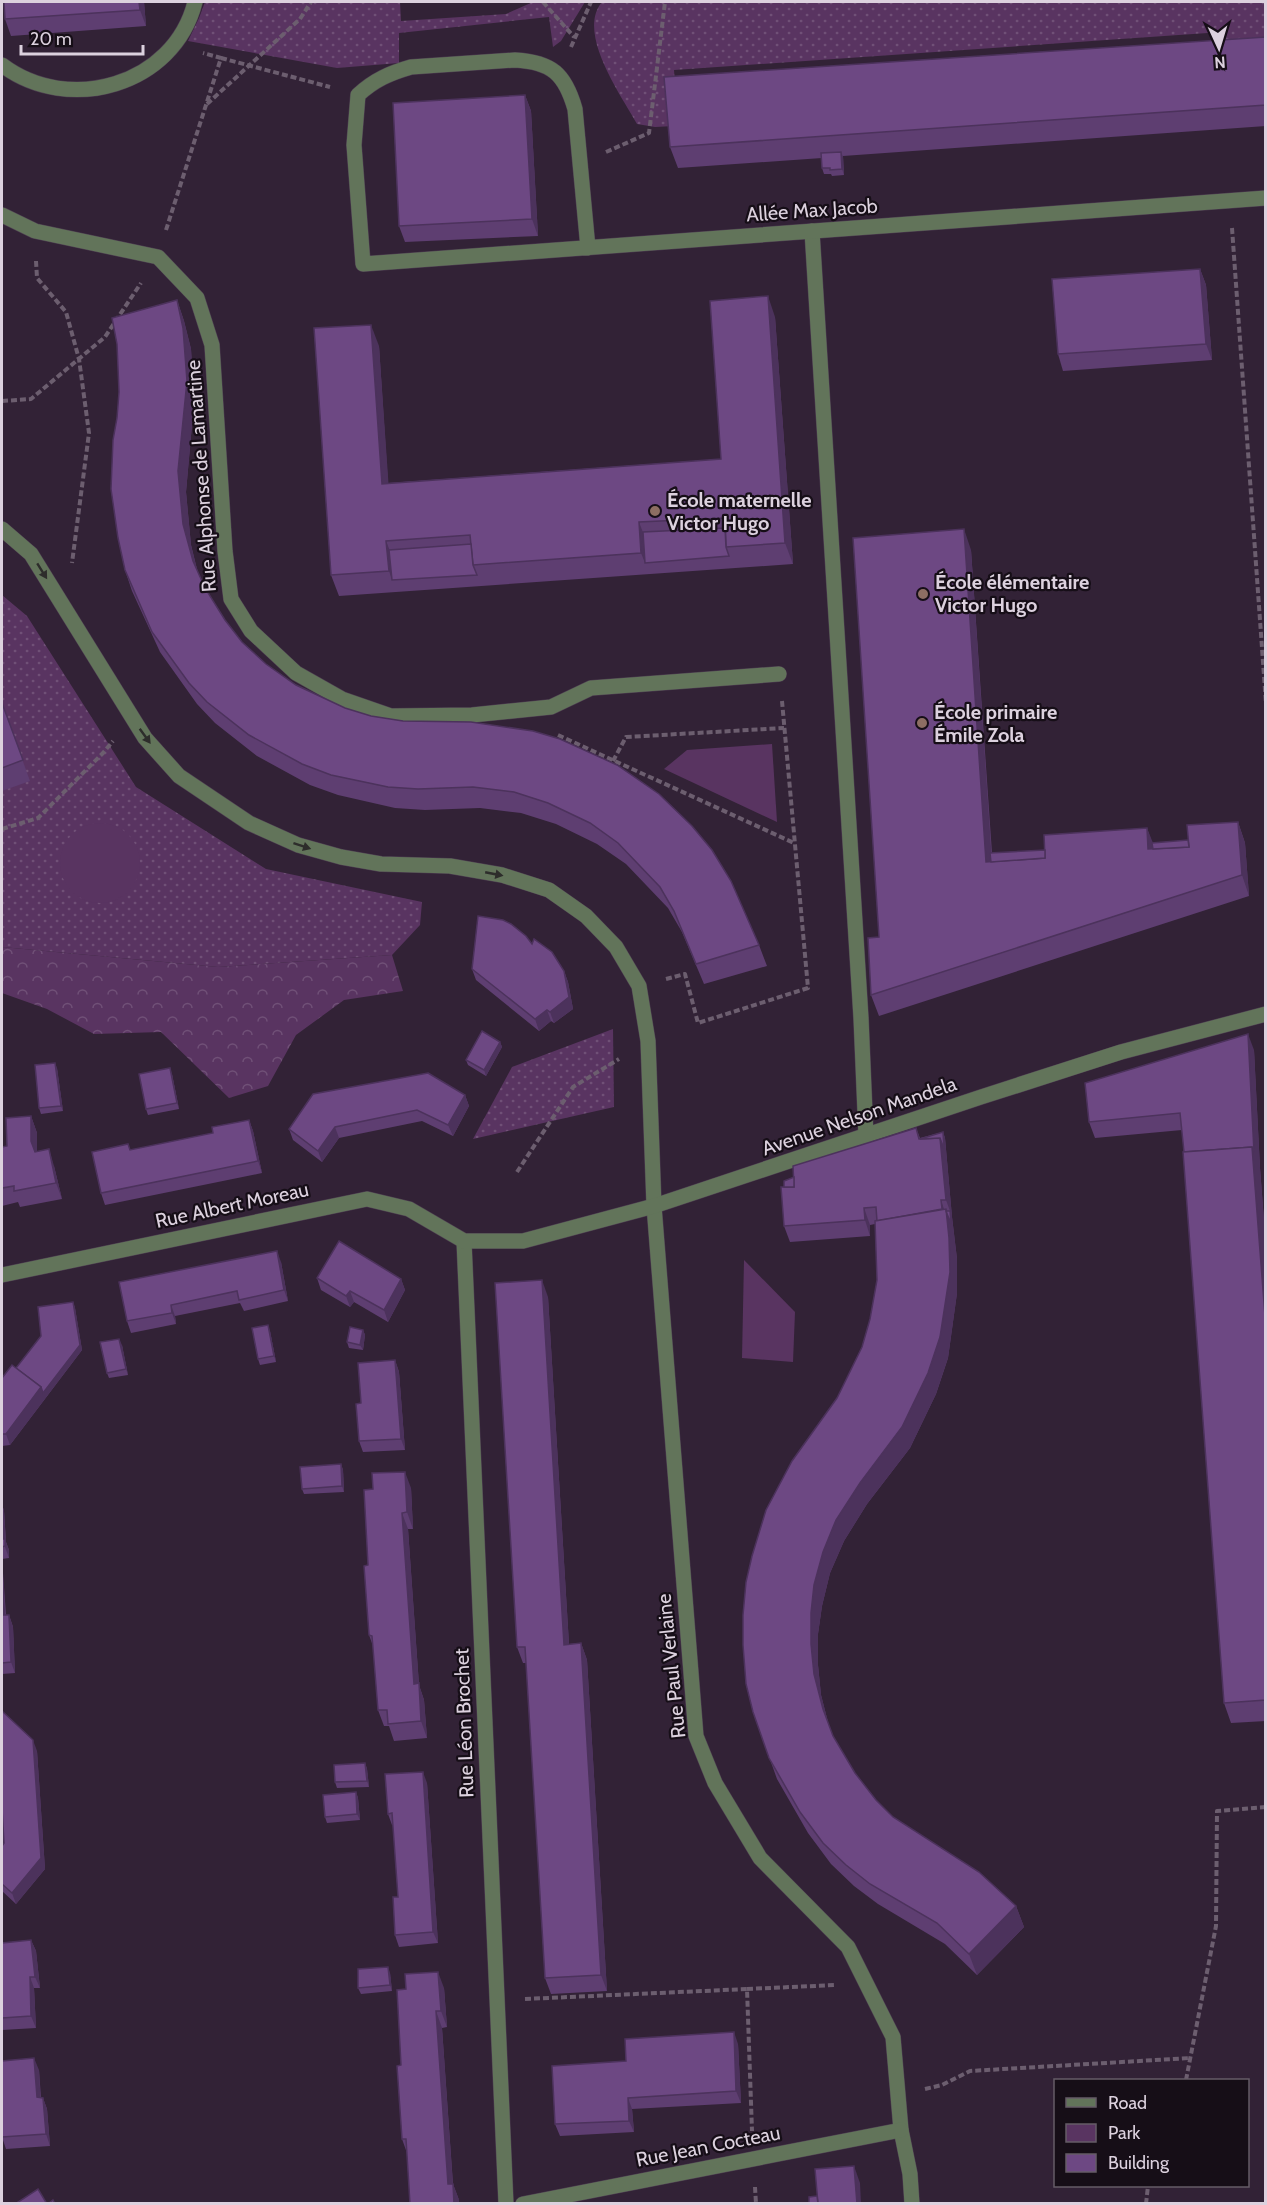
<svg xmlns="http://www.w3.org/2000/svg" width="1267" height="2205" font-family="Cabin,sans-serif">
	<defs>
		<pattern id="grass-dots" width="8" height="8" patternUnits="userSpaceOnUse" patternTransform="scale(1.5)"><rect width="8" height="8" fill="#593461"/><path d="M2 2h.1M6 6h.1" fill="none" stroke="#705077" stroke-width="1.8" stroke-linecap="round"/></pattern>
		<pattern id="forest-crowns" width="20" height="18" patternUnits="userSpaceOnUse" patternTransform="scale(1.5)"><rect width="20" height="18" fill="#593461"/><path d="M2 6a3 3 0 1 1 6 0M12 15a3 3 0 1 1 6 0" fill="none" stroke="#705077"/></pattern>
	</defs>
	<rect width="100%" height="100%" fill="#322236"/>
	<g fill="url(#grass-dots)">
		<polygon points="205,2 400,2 401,21 506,14 533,2 585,2 561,41 553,47 549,17 399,33 399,63 337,68 188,41 199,18"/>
		<path d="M602 2H1265V58L1225 61 1222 32 674 70 676 98 674 126 655 127 637 124C621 95 576 33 602 2Z"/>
		<polygon points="2,595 27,616 136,787 266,869 422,902 420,925 392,955 218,967 2,947"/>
		<polygon points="613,1029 614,1107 473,1139 512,1067"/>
	</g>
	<polygon fill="url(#forest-crowns)" points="2,947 218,967 392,955 403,991 344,1000 296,1035 268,1086 229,1098 161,1032 94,1034 47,1009 2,993"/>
	<g fill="#593461">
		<polygon points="772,744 777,822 664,769 687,750"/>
		<circle cx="100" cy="863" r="40"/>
		<polygon points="744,1260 795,1312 793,1362 742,1358"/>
	</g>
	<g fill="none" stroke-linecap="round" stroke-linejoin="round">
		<g stroke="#4d3e51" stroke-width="16">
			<g id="minor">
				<path d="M2 65C68 115 174 86 195 2"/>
				<polyline points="2,215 35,231 158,257 197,298 212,345 225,551 231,599 251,631 296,673 342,699 391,716 472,715 551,707 591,688 779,674"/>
				<polyline points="812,231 861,1018 866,1136"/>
				<path d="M588 248 575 109C565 74 552 62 515 60L411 67C390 73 374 80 358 95L354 145 363 264 1266 198"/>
				<polyline points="2,529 31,554 145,738 179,776 249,823 298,845 341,857 381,864 450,866 502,875 549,890 586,916 616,947 639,986 648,1041 654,1206 696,1736 715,1783 760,1858 848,1947 893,2037 901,2130 910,2174 912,2204"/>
				<polyline points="464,1241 506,2204"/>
				<polyline points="2,1275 367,1199 409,1209 464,1241 523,1241 654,1206 981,1097 1121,1052 1266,1014"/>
				<polyline points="523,2204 901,2130"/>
			</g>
		</g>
		<g stroke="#6c5e6f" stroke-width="4" stroke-dasharray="6 3" stroke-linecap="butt">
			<polyline points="543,2 574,37"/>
			<polyline points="571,47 591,2"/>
			<polyline points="221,58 330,87"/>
			<polyline points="207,104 300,19 311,2"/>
			<polyline points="606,152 649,133 665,2"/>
			<polyline points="1232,228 1266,704"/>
			<polyline points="166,230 221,58 203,53"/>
			<polyline points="36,261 37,278 66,312 79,359 89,433 72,563"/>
			<polyline points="2,401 31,399 105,337 141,283"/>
			<polyline points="558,735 794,843"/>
			<polyline points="613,761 626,737 784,728"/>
			<polyline points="2,829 38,818 103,753 113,741"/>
			<polyline points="666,979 685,974 698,1023 808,988 782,701"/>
			<polyline points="517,1172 573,1087 619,1059"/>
			<polyline points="747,1989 836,1985"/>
			<polyline points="525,1999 747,1989 752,2131"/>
			<polyline points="1186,2080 1216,1926 1217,1811 1266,1807"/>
			<polyline points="925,2089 942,2085 970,2071 1190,2058"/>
			<polyline points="755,2187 756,2204"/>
			<polyline points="1146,2204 1148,2186"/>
		</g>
		<use href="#minor" stroke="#62745a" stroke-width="15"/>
	</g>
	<g fill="#5e3e71">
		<polygon points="4,2 144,2 146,26 11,36 5,19"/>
		<polygon points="1266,37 1266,126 843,156 844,175 832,176 831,174 824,174 822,168 822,158 678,168 670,147"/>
		<polygon points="525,95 531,111 538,236 405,242 399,226"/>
		<polygon points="1200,269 1206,285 1212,360 1063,371 1058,354"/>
		<polygon points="177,300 184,321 191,349 194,402 186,492 191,545 198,573 205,588 225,620 242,642 266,664 296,685 345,708 371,716 403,721 471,722 759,945 767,966 704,984 682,932 668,908 626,864 597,844 556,824 521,813 480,808 425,810 395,808 338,795 310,785 257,756 215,723 197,704 160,652 132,591 125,570"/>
		<polygon points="775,317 793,564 339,596 331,575 379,346 388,483 721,459"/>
		<polygon points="971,550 992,853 1045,850 1147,828 1152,843 1188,840 1238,822 1245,843 1249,896 879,1016 871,995 879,937"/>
		<polygon points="2,703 30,781 2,791"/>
		<polygon points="532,944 564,971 568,982 573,1009 554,1023 551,1021 539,1031 476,980 472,969"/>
		<polygon points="500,1042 502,1047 486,1076 468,1065 466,1060"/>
		<polygon points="1254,1050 1260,1168 1266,1247 1266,1721 1231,1723 1224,1703 1182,1130 1095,1138 1089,1122"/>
		<polygon points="57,1068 63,1111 41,1114 39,1108"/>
		<polygon points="172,1074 179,1109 148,1115 146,1109"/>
		<polygon points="465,1095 469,1106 453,1136 422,1121 339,1138 322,1162 293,1140 289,1129"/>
		<polygon points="31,1116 37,1133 37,1152 54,1166 62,1199 20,1207 18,1202 2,1206 2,1147 7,1146"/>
		<polygon points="249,1120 253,1131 262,1173 105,1205 101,1193 128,1144 130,1150 213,1133"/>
		<polygon points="916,1128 920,1138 943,1132 945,1138 952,1217 957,1259 957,1293 948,1358 936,1394 910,1448 867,1504 844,1541 830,1573 822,1606 818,1634 818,1665 821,1695 829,1726 833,1736 855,1773 876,1800 893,1817 1016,1906 1024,1927 977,1975 945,1944 878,1904 854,1886 831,1864 808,1833 777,1779 753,1712 837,1398 862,1347 870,1319 877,1280 875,1224 870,1225 870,1236 790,1242 784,1226 794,1177"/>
		<polygon points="281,1262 288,1301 244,1311 240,1303 175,1316 176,1324 131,1333 127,1321"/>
		<polygon points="317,1278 401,1279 405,1290 388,1322 354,1302 350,1307 321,1290"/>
		<polygon points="548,1297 569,1644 581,1643 587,1660 607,1991 551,1994 545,1978 526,1663 523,1663 517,1647"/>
		<polygon points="73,1302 75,1308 82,1350 10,1445 2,1446 2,1378 16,1368"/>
		<polygon points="363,1330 365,1335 363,1350 349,1348 347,1342"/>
		<polygon points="270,1331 276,1362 260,1365 258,1359"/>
		<polygon points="122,1345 128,1375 109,1378 107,1373"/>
		<polygon points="395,1360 399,1372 405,1450 363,1452 359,1441 361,1403"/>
		<polygon points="341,1464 343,1470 344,1492 304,1494 302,1489"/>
		<polygon points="411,1488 413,1529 408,1529 419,1685 424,1700 427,1738 394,1741 389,1726 384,1726 378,1710 373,1646 369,1635 368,1565"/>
		<polygon points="2,1504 4,1511 6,1542 9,1550 9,1558 2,1559 6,1615 9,1615 13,1627 15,1673 2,1674"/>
		<polygon points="37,1751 45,1869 16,1904 2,1891 2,1846 4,1843"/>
		<polygon points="365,1763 367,1769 369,1787 337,1788 335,1782"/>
		<polygon points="427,1783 438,1943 399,1947 395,1935 398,1897 393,1825 392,1825 388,1814"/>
		<polygon points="356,1792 358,1798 360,1820 327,1823 325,1817"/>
		<polygon points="31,1940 36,1951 40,1988 34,1988 36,2028 2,2030 2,1943"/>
		<polygon points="390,1973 392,1991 361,1994 358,1988"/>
		<polygon points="444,1988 447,2027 442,2028 453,2184 459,2200 407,2153 402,2139 401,2065"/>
		<polygon points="738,2044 741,2103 632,2109 634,2132 560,2136 555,2124 626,2061"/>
		<polygon points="39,2070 41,2098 43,2098 47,2109 50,2146 6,2149 2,2137"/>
	</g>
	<g fill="#4c325c">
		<polygon points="139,2 144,2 146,26 140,10"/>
		<polygon points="525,95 531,111 538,236 532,219"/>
		<polygon points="841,152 843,157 844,175 842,169"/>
		<polygon points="1200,269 1206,285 1212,360 1206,344"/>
		<polygon points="768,296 775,317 793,564 785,543"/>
		<polygon points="177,300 184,321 191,349 194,402 186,492 191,545 200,582 193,561 183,524 178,471"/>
		<polygon points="371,325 379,346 390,505 382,484"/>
		<polygon points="639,522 647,543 645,563 641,553"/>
		<polygon points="964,529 971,550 993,877 986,862"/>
		<polygon points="386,541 394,561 392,580 389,571"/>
		<polygon points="1238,822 1245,843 1249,896 1242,875"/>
		<polygon points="1147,828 1155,848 1148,849"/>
		<polygon points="564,971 568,982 573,1009 554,1023 550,1012"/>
		<polygon points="547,1010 551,1021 539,1031 535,1019"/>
		<polygon points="1248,1034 1254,1050 1260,1168 1266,1247 1266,1329 1252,1147"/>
		<polygon points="500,1042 502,1047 486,1076 484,1070"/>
		<polygon points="55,1063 57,1068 63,1111 61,1106"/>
		<polygon points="170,1068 172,1074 179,1109 177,1103"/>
		<polygon points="465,1095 469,1106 453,1136 448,1125"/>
		<polygon points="31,1116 37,1133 37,1157 41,1169 31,1141"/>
		<polygon points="249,1120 253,1131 262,1173 258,1161"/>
		<polygon points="335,1127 339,1138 322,1162 318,1151"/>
		<polygon points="943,1132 945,1138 952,1217 957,1259 957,1293 948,1358 936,1394 910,1448 867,1504 844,1541 830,1573 822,1606 818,1634 818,1665 821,1695 830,1730 823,1709 814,1674 811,1644 811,1613 814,1585 823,1552 942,1214 941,1200 946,1215 946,1209 951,1224 950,1211 946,1200 940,1138"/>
		<polygon points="49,1149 54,1166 62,1199 56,1183"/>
		<polygon points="864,1208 870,1225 870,1236 865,1220"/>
		<polygon points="277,1251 281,1262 288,1301 284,1290"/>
		<polygon points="401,1279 405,1290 388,1322 384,1310"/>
		<polygon points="542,1280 548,1297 570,1661 564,1645"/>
		<polygon points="350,1291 354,1302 350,1307 346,1296"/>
		<polygon points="73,1302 75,1308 82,1350 10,1445 6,1434"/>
		<polygon points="171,1305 175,1316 176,1324 172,1313"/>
		<polygon points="268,1325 270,1331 276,1362 274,1356"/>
		<polygon points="363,1330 365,1335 363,1350 360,1345"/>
		<polygon points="119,1339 122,1345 128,1375 126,1369"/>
		<polygon points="395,1360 399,1372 405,1450 401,1439"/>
		<polygon points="341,1464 343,1470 344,1492 342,1486"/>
		<polygon points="405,1472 411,1488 413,1529 407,1512"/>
		<polygon points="2,1504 4,1511 6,1542 9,1550 9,1558 2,1539"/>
		<polygon points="402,1513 408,1529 419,1685 424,1700 427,1738 421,1721 414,1684"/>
		<polygon points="2,1558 2,1559 6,1627 2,1615"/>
		<polygon points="9,1615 13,1627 15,1673 11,1662"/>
		<polygon points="581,1643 587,1660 607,1991 601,1975"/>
		<polygon points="33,1740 37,1751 45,1869 16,1904 12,1893"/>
		<polygon points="365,1763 367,1769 369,1787 367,1781"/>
		<polygon points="423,1772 427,1783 438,1943 433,1932"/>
		<polygon points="356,1792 358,1798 360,1820 357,1814"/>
		<polygon points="1016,1906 1024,1927 977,1975 969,1954"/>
		<polygon points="31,1940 36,1951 40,1988 35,1977"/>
		<polygon points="388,1967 390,1973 392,1991 390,1985"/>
		<polygon points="438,1972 444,1988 447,2027 441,2011"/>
		<polygon points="30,1977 34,1988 36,2028 31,2016"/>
		<polygon points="436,2011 442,2028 454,2200 448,2184"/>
		<polygon points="734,2032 738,2044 741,2103 736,2091"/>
		<polygon points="34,2058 39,2070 41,2109 37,2097"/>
		<polygon points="43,2098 47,2109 50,2146 46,2134"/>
		<polygon points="628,2098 632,2109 634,2132 629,2121"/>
		<polygon points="854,2166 860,2183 861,2204 857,2204"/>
		<polygon points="453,2184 459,2200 459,2204 454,2204"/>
	</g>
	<g fill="#6d4883" stroke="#4c325c" stroke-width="1.5">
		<polygon points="4,2 139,2 140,10 5,19"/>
		<polygon points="1266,37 1266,105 670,147 664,77"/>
		<polygon points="525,95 532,219 399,226 393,103"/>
		<polygon points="841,152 842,169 830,170 830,168 822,168 821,153"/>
		<polygon points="1200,269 1206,344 1058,354 1052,279"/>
		<polygon points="768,296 785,543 726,547 725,518 639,522 641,553 473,565 470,535 386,541 389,571 331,575 314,328 371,325 382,484 721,459 710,301"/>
		<polygon points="177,300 183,328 187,381 178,471 183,524 193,561 205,588 225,620 242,642 266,664 296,685 345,708 371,716 403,721 471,722 533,731 560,739 617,765 659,794 692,826 712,850 731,881 759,945 696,964 674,911 660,887 618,843 590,823 548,803 514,792 473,787 418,789 388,787 331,775 302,764 249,735 207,702 189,683 152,632 125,570 118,538 111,489 113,440 117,418 119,392 117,344 112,318"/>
		<polygon points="725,528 726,547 729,556 645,563 643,532"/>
		<polygon points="964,529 986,862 1045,858 1044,835 1147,828 1148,849 1189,847 1187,825 1238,822 1242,875 871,995 868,938 879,937 853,538"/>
		<polygon points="471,544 473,565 477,575 392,580 389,550"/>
		<polygon points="2,703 23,760 2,768"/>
		<polygon points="1188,840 1189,847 1153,849 1152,843"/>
		<polygon points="1045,850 1045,858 991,862 990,853"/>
		<polygon points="478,916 503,920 511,924 526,936 532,944 534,939 552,952 564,971 569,997 550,1012 547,1010 535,1019 472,969"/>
		<polygon points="482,1031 500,1042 484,1070 466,1060"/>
		<polygon points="1248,1034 1254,1152 1252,1147 1184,1152 1180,1113 1089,1122 1085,1083"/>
		<polygon points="55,1063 61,1106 39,1108 35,1065"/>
		<polygon points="170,1068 177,1103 146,1109 139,1074"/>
		<polygon points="428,1073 465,1095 448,1125 417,1110 335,1127 318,1151 289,1129 313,1094"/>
		<polygon points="31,1116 31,1141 35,1152 49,1149 56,1183 14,1191 14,1186 2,1188 2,1147 7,1146 6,1118"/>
		<polygon points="249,1120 258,1161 101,1193 92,1152 128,1144 130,1150 213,1133 212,1127"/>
		<polygon points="916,1128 919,1139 940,1138 946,1200 941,1200 942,1209 877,1221 876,1207 864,1208 865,1220 784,1226 781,1187 794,1187 793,1166"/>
		<polygon points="943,1132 944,1149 940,1138 920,1139"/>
		<polygon points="1252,1147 1266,1329 1266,1700 1224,1703 1183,1152"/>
		<polygon points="794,1177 794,1187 784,1187 784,1181"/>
		<polygon points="946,1209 949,1238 950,1272 940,1337 928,1373 902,1427 860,1483 836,1520 823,1552 814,1585 811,1613 811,1644 814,1674 823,1709 833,1736 855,1773 876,1800 893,1817 979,1872 1016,1906 969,1954 937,1923 870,1884 846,1865 823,1843 800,1812 769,1758 753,1712 746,1684 743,1645 743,1615 746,1582 752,1556 766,1510 792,1461 837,1398 862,1347 870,1319 877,1280 875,1221"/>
		<polygon points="946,1211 950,1211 951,1224"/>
		<polygon points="339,1241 401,1279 384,1310 350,1291 346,1296 317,1278"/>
		<polygon points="277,1251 284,1290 239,1300 237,1291 171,1305 172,1313 127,1321 119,1282"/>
		<polygon points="542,1280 564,1645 581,1643 601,1975 545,1978 525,1647 517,1647 495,1283"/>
		<polygon points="73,1302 80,1345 43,1393 41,1387 16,1368 41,1336 38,1307"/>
		<polygon points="268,1325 274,1356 258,1359 252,1328"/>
		<polygon points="350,1327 363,1330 360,1345 347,1342"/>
		<polygon points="119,1339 126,1369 107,1373 100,1342"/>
		<polygon points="395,1360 401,1439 359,1441 356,1404 361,1403 358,1363"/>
		<polygon points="12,1365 41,1387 6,1434 2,1434 2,1378"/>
		<polygon points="341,1464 342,1486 302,1489 300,1467"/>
		<polygon points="405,1472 407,1512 402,1513 414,1684 419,1683 421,1721 388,1724 387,1710 378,1710 372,1636 369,1635 364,1566 368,1565 364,1490 373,1489 372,1473"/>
		<polygon points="2,1528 2,1539 5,1539 5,1546 2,1547"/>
		<polygon points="2,1606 2,1615 9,1615 11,1662 2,1663"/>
		<polygon points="2,1711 33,1740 41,1858 12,1893 2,1884 2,1846 4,1843 2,1809"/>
		<polygon points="365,1763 367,1781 335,1782 334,1765"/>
		<polygon points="423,1772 433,1932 395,1935 393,1897 398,1897 392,1813 388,1814 385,1774"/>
		<polygon points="356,1792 357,1814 325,1817 323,1795"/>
		<polygon points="31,1940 35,1977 30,1977 31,2016 2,2018 2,1943"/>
		<polygon points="388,1967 390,1985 358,1988 358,1969"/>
		<polygon points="438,1972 441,2011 436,2011 448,2184 453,2184 454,2204 410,2204 406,2139 402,2139 397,2066 401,2065 397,1990 406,1989 405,1974"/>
		<polygon points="734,2032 736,2091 628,2098 629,2121 555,2124 552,2066 626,2061 625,2039"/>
		<polygon points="34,2058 37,2097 43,2098 46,2134 2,2137 2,2061"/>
		<polygon points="854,2166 857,2204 818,2204 815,2169"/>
		<polygon points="38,2189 47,2204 15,2204"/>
		<polygon points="817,2196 818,2204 809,2204 809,2197"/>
		<polygon points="53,2200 55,2204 48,2204"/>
	</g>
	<defs><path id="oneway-solid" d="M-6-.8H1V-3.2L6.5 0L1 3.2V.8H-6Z" transform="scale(1.5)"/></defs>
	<g fill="#2d2d2b">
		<use href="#oneway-solid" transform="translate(42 571) rotate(58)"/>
		<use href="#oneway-solid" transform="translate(145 736) rotate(54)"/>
		<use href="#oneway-solid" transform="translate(302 846) rotate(18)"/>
		<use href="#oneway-solid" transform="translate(494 874) rotate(11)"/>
	</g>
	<g fill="#8d6e63" stroke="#160e17" stroke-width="2">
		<circle cx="655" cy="511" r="6"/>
		<circle cx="923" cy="594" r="6"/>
		<circle cx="922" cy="723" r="6"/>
	</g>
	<g text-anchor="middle" stroke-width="4.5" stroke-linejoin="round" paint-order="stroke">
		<g font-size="20" fill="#dcd1de" stroke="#160e17">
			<text transform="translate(812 210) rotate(-4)" y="7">Allée Max Jacob</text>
			<text transform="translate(201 476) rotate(-94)" y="7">Rue Alphonse de Lamartine</text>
			<text transform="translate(859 1116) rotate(-19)" y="7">Avenue Nelson Mandela</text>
			<text transform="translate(232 1205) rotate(-12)" y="7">Rue Albert Moreau</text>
			<text transform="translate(671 1666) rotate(-96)" y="7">Rue Paul Verlaine</text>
			<text transform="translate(464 1723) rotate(-92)" y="7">Rue Léon Brochet</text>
			<text transform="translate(708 2146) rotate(-11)" y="7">Rue Jean Cocteau</text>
		</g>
		<g font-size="20" font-weight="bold" fill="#dcd1de" stroke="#160e17" text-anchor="start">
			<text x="667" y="507">École maternelle<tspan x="667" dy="23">Victor Hugo</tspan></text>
			<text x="935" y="589">École élémentaire<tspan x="935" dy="23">Victor Hugo</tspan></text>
			<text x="934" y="719">École primaire<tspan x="934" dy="23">Émile Zola</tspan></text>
		</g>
	</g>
	<rect width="1267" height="2205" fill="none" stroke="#dcd1de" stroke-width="6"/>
	<rect x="1054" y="2079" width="195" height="108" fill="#160e17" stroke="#655c67" stroke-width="1.5"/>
	<rect x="1066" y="2098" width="30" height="9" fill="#62745a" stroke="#655c67" stroke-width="1.5"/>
	<text x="1108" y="2109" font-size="18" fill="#dcd1de">Road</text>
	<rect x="1066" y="2124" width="30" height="18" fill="#593461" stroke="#655c67" stroke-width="1.5"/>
	<text x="1108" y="2139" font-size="18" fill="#dcd1de">Park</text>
	<rect x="1066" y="2154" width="30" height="18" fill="#6d4883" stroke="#655c67" stroke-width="1.5"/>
	<text x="1108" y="2169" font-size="18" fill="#dcd1de">Building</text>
	<g transform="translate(1219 48) rotate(176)" stroke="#160e17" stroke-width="4.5" paint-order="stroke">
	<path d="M0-4.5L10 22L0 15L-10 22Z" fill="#dcd1de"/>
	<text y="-9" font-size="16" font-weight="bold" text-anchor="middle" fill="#dcd1de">N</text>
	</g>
	<path d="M21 45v9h122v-9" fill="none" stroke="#dcd1de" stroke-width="3"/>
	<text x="30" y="45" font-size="18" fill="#dcd1de" stroke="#160e17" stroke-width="4.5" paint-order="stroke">20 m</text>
</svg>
